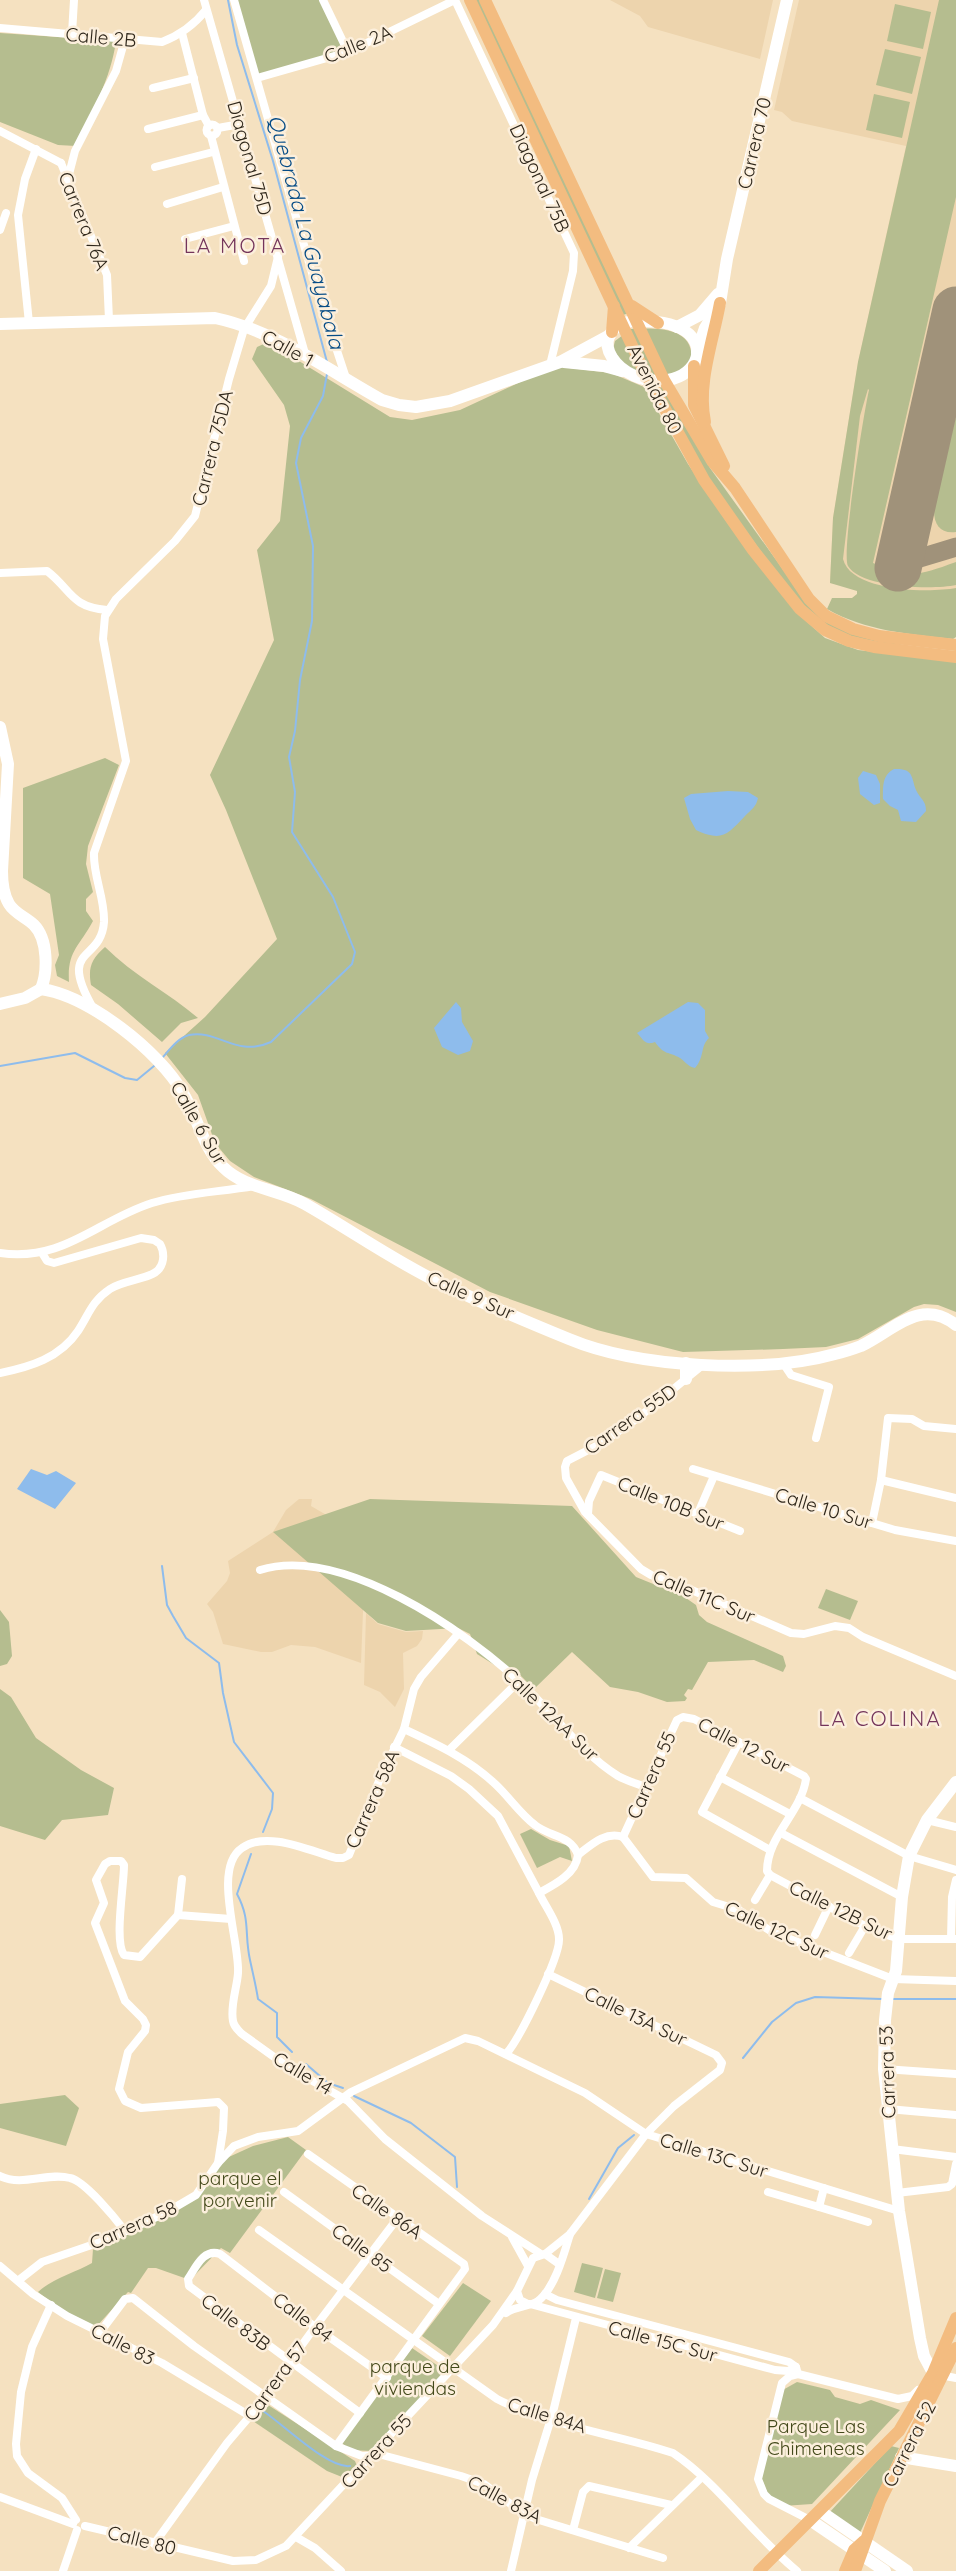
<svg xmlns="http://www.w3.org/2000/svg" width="956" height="2571" font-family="Quicksand,sans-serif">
	<rect width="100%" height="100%" fill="#f5e1c0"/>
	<g fill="#edd4ad">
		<polygon points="610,0 773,0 760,59 648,27 640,16"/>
		<polygon points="799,0 956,0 956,600 830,583 833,518 858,362 906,146 792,121 782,112 774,110"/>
		<polygon points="299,1499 312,1499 311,1506 335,1520 322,1574 334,1583 364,1586 361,1663 315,1647 291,1645 272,1652 261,1652 223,1644 213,1612 207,1604 227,1581 230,1573 228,1561 273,1532 286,1510"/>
		<polygon points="366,1613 378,1624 406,1632 423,1631 422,1639 417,1646 403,1653 404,1689 395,1707 380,1692 364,1685"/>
	</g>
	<g fill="#b5bd8f">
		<polygon points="234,0 323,0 348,52 257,78"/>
		<polygon points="474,0 481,0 629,313 623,315"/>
		<path d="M939 0H956V197L873 563C912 578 917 576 956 562V585C933 590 861 588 848 566 841 554 864 411 869 390L868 389 860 416 843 559C851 592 929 593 956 588V637L953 639C908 634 866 631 827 609L832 598H852L857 594V591L830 583 833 518 858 362Z"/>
		<polygon points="895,4 931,12 923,49 887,41"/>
		<path d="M0 33 116 41C111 78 92 112 76 146L58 145 0 122Z"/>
		<polygon points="885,49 921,57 912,94 876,85"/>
		<polygon points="874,94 910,102 902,138 866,130"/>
		<path d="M631 329C651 328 687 326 691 351 692 356 691 362 688 366 674 381 641 375 626 366 621 363 617 354 613 349L615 341Z"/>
		<polygon points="268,342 390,417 412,420 460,410 533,376 561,367 611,373 644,387 688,464 726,521 795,611 825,638 858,650 956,662 956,1312 938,1305 924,1304 914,1307 858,1339 826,1347 783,1349 683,1352 597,1330 490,1292 311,1199 254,1177 230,1161 215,1143 198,1095 165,1053 205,1017 277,939 226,810 210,775 274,640 257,550 280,521 290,426 284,405 252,359 257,347"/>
		<polygon points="663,387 710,468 807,603 911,649 840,634 802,607 706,477 657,388"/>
		<path d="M956 415V532C941 534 934 525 934 511Z"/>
		<path d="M105 758 119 765 88 846 86 864 93 892 86 899V911L93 921C79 947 67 951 69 982L57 976 55 965 59 955 50 894 23 878V788Z"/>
		<path d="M105 947C133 975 169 993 198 1018L181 1023 162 1042 118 1004 91 985C88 968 91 959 105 947Z"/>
		<polygon points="370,1499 572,1506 636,1577 683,1596 696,1605 699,1615 707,1622 783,1656 786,1666 783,1672 754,1660 708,1662 692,1690 688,1689 684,1695 687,1698 685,1701 667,1702 638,1692 610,1687 572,1652 534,1689 516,1671 510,1678 501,1669 477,1654 470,1634 458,1628 406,1631 378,1623 273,1532"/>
		<polygon points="826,1589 858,1601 850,1620 818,1608"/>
		<polygon points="0,1610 9,1622 12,1656 7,1664 0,1666"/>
		<polygon points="0,1689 11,1697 36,1738 81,1770 114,1788 108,1815 62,1820 45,1840 0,1826"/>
		<polygon points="531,1829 550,1840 569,1846 572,1861 560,1857 537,1868 520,1834"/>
		<polygon points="65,2095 79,2108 66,2146 0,2128 0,2104"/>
		<path d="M288 2137 306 2150 230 2253 221 2248 190 2280 156 2268H148L131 2293 128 2292 96 2327 68 2315 38 2292C50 2280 76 2272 92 2263L93 2249 199 2196 220 2161 253 2146Z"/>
		<polygon points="582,2263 603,2268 595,2298 574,2292"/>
		<polygon points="605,2269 621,2273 613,2302 597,2298"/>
		<polygon points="463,2283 491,2301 450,2356 422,2336"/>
		<polygon points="412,2348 447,2372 372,2451 349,2450 341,2442"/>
		<polygon points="797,2382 830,2390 835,2397 860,2404 871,2400 900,2410 812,2504 783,2506 768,2495 761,2477 781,2391"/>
		<polygon points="265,2403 355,2461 357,2466 342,2477 327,2471 253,2421"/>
		<polygon points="891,2446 899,2448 859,2535 828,2514"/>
	</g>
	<g fill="#8ebcec">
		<path d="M894 769C914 768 911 777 916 790 920 799 926 800 926 811L916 822 901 821 898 810 890 806 883 799C883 787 882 775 894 769Z"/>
		<polygon points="863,771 876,775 880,784 880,803 874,805 860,794 858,778"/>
		<path d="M728 791 748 792 758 798C756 807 752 809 745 816 727 835 722 842 696 830L690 819 684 798 691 794Z"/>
		<polygon points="456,1002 461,1008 462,1022 473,1041 470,1051 458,1055 442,1047 434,1028"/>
		<path d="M688 1002 698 1003 705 1010V1031L709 1038C700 1046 705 1057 695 1068 687 1066 686 1062 680 1058 668 1051 665 1056 655 1042 645 1046 643 1039 637 1033Z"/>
		<polygon points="31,1469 47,1475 56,1471 76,1483 55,1509 17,1489"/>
	</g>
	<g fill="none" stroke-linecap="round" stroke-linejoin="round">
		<g stroke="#8ebcec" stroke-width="2">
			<polyline points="228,0 237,45 273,161 327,362"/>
			<path d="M163 1057C170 1049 178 1038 189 1035 218 1029 236 1058 271 1042L352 964 355 952 333 897 292 832 295 792 289 757 295 731 300 680 312 621 313 546 296 463 301 438 323 396 327 374"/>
			<polyline points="0,1066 75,1053 125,1078 137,1080 154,1066"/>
			<polyline points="162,1566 167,1605 173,1616 186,1638 219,1663 223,1693 234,1742 273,1793 272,1809 263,1832"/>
			<path d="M251 1854 237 1894C251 1920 244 1933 250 1960 253 1974 256 1986 258 1999L277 2013V2037L292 2052"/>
			<polyline points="891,1999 956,1999"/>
			<polyline points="743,2058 772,2022 796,2003 815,1997 882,1999"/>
			<polyline points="306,2064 328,2083 343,2088"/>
			<polyline points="354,2096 411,2123 455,2157 457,2187"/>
			<polyline points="589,2199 618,2148 634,2135"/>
			<path d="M263 2411C283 2424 328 2469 350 2466"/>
		</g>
		<polyline stroke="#a0927a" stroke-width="19" points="904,541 908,553 920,558 956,547"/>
		<polyline stroke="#a0927a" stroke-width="47" points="898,568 956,310"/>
		<g stroke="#fff" stroke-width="8">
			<polyline points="204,0 306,357"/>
			<polyline points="234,0 316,287 346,378"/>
			<polyline points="323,0 348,52"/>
			<polyline points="455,0 574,253 573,271 550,365"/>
			<path d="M0 28 162 42C180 35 194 25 206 10"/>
			<polyline points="182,33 203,115 209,126"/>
			<polyline points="72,34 74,0"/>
			<polyline points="257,78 348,52 455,0"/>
			<polyline points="153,88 194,78"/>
			<circle cx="212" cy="130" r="5.5"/>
			<polyline points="218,128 240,124"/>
			<polyline points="148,129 203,115"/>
			<polyline points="0,131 61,163"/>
			<polyline points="211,136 244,261"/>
			<polyline points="61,163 107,275 109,320"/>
			<polyline points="155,167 213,152"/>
			<polyline points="68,178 75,151 116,71 125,39"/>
			<polyline points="167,204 223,187"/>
			<polyline points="0,230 6,213"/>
			<polyline points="185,239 234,226"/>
			<polyline points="29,323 18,215 25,179 36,149"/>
			<path d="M0 573 47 571C71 589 70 607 107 610"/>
			<path d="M93 1008C57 945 101 963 104 922 105 898 93 876 94 853L126 761 103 639 105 616 116 599 175 541 195 516 229 379 244 329 271 286 278 257"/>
			<path d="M0 1253C64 1262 96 1221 152 1203 185 1193 220 1192 254 1186"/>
			<polyline points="783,1363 791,1375 829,1387 816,1438"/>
			<polyline points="704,1364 638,1418 600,1444 567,1461 565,1467 566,1478 585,1512 641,1569 651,1575 687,1588 791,1633 804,1634 835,1626 849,1628 863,1637 956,1676"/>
			<path d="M0 1373C30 1367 60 1358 78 1331 89 1314 92 1301 110 1289 123 1280 152 1279 159 1269 165 1261 164 1251 160 1244L154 1240 141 1238 54 1263 47 1261 42 1253"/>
			<polyline points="693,1469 895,1530 956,1541"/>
			<polyline points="881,1480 956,1498"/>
			<polyline points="698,1513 714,1476"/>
			<polyline points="588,1514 589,1501 601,1475 740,1531"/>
			<polyline points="872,1523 881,1480 888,1418 912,1419 924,1426 956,1429"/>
			<path d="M260 1570C341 1545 465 1630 522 1684 553 1713 582 1754 618 1776 627 1781 638 1784 647 1788"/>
			<path d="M458 1634 421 1677 414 1689 404 1729 381 1776 349 1855 343 1858H336C310 1851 267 1830 242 1848 212 1868 240 1942 238 1973 237 1988 230 2006 233 2021 234 2027 238 2030 242 2034L288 2067 348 2101 385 2139 482 2216 541 2254"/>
			<path d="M404 1729C436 1744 467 1758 493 1782 508 1795 519 1813 535 1825 550 1837 571 1835 578 1855"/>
			<polyline points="739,1742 702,1812 770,1850"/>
			<polyline points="394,1747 451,1776 469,1789 498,1816 539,1893"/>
			<polyline points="449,1750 519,1681"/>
			<polyline points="720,1777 790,1814"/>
			<polyline points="800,1798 909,1856 956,1870"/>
			<polyline points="927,1820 956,1827"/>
			<polyline points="781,1833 902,1897"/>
			<path d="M623 1837 677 1720 683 1717 694 1719 804 1776 806 1779C801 1813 767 1836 767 1871L770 1875 755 1900"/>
			<polyline points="623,1837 653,1877 686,1878 713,1902 739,1910 772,1932 893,1979 956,1981"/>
			<polyline points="770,1875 865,1926 890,1936 900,1939 956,1939"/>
			<polyline points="182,1879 178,1915 231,1919"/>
			<path d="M178 1915 140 1957 124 1955C114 1941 124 1886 124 1865L121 1861H110L105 1864 96 1880 104 1903 95 1923 125 2001 143 2019 146 2025 145 2031 128 2052 119 2089 125 2101 141 2108 218 2102 224 2108 223 2131 218 2163"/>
			<polyline points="815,1935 829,1906"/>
			<polyline points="951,1939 952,1897 956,1880"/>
			<polyline points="849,1953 865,1926"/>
			<path d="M506 2054C519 2040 560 1957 559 1939 559 1924 545 1906 539 1893 554 1885 576 1874 578 1855 591 1845 605 1831 623 1837"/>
			<polyline points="884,2069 956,2074"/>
			<polyline points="888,2109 956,2115"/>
			<polyline points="892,2149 956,2157"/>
			<polyline points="308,2154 464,2264 465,2269 336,2446"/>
			<path d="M0 2176C22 2187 48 2172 70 2178 85 2181 115 2218 125 2231"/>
			<polyline points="284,2192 439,2304"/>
			<polyline points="768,2192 819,2207 824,2188"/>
			<polyline points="897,2193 948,2187 952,2184 956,2164"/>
			<polyline points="819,2207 868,2222"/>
			<path d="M259 2230 497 2399C549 2426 616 2434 673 2453 718 2483 753 2535 797 2571"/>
			<polyline points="512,2237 528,2266"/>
			<polyline points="545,2254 570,2234 646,2134 674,2106 720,2070 722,2063 716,2055 548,1974"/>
			<polyline points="0,2266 33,2294 67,2316 162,2363 250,2416"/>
			<polyline points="19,2280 42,2262 109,2239 167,2212 196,2195 218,2163 234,2146 258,2137 298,2131 351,2092 465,2038 478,2041 585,2093 646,2134 899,2211"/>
			<polyline points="545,2294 557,2300 789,2362 796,2367 798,2374"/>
			<polyline points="528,2304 520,2300 517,2291 533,2258 545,2254 559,2264"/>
			<polyline points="530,2304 775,2370 788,2371 796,2367"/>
			<polyline points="51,2305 32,2347 21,2392 16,2444 17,2456 28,2473 62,2498 76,2520"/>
			<path d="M506 2313C516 2306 529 2307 538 2301 555 2288 564 2254 570 2234"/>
			<polyline points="101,2331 125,2299 133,2298 194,2346 336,2446 362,2456 382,2455 461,2476 484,2484 524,2514 539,2520 663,2558"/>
			<polyline points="798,2374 790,2376 782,2383 758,2479 764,2494 769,2499 810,2520"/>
			<polyline points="798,2374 898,2399 912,2396 918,2390"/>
			<polyline points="940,2375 956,2378"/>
			<path d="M360 2413 189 2286 188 2279C196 2267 204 2248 220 2254L315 2327 387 2378"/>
			<polyline points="0,2497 73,2524"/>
			<polyline points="85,2526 233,2561 256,2560 286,2546 493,2325 517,2291"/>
			<polyline points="573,2530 583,2492 589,2486 671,2505"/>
			<polyline points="296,2537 315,2548 341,2571"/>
			<polyline points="154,2544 227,2443 250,2416 315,2327 397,2219"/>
			<polyline points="629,2548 702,2477"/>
			<polyline points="63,2571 77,2530"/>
			<polyline points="511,2571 532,2480 553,2412 576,2318"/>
		</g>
		<g stroke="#fff" stroke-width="12">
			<path d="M632 321C647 321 666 321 680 328 710 343 698 375 668 380 618 388 581 332 632 321Z"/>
			<path d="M0 324 215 318C276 331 328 370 382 400L399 405 416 407 450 401 560 362 610 335"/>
			<polyline points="677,327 700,315 718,294"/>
			<polyline points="697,352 705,328 720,303 727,259 787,0"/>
			<polyline points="564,362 604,366 622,371"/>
			<path d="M0 727 8 764 2 871C2 882 3 894 9 904 15 914 26 917 34 925 48 939 48 972 41 989"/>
			<path d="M41 989C89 996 159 1051 183 1093 197 1116 203 1148 223 1167 245 1189 279 1189 305 1204 349 1229 391 1259 438 1282 480 1302 525 1321 569 1339 638 1368 763 1374 835 1354 844 1352 853 1349 861 1346 893 1331 920 1297 956 1325"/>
			<polyline points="0,1004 25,998 41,989"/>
			<polyline points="686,1363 686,1379"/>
			<polyline points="933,2373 924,2356 920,2338 899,2211 884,2069 885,2020 888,1993 896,1971 902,1897 909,1856 927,1820 956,1782"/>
			<polyline points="901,2457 956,2466"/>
			<polyline points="820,2511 907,2571"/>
			<polyline points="810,2520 885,2571"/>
		</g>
		<g stroke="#f3bc80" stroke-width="12">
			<polyline points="470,0 643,369 704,480 753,550 800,609 825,630 849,641 874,647 956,657"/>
			<polyline points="485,0 664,380 712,461 735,488 809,599 826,616 853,629 879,636 956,645"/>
			<polyline points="632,306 658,323"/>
			<polyline points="612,332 614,306"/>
			<polyline points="694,366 694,405 724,466"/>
			<path d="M705 422C697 383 713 342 720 303"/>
			<polyline points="759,2571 899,2431 933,2373 956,2318"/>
			<polyline points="845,2571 854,2550 864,2541"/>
			<polyline points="855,2571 880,2501 956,2348"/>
		</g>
	</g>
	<g text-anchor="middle" stroke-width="5" stroke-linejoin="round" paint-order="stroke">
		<g font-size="19" fill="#2f271b" stroke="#fcefdc">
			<text transform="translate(101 37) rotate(5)" y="7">Calle 2B</text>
			<text transform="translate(358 44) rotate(-22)" y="7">Calle 2A</text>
			<text transform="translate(754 143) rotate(-77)" y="7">Carrera 70</text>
			<text transform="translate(250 158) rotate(74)" y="7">Diagonal 75D</text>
			<text transform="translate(540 178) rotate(65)" y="7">Diagonal 75B</text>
			<text transform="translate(84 221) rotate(68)" y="7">Carrera 76A</text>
			<text transform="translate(288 348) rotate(29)" y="7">Calle 1</text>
			<text transform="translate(655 389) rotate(63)" y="7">Avenida 80</text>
			<text transform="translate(212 448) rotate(-76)" y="7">Carrera 75DA</text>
			<text transform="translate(199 1123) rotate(60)" y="7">Calle 6 Sur</text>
			<text transform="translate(471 1295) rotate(24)" y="7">Calle 9 Sur</text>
			<text transform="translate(630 1419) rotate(-35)" y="7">Carrera 55D</text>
			<text transform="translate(671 1503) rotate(22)" y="7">Calle 10B Sur</text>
			<text transform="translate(824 1508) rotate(17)" y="7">Calle 10 Sur</text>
			<text transform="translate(704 1596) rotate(23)" y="7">Calle 11C Sur</text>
			<text transform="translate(551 1714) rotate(44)" y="7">Calle 12AA Sur</text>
			<text transform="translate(744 1745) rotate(27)" y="7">Calle 12 Sur</text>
			<text transform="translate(651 1775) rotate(-66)" y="7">Carrera 55</text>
			<text transform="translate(372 1799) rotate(-66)" y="7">Carrera 58A</text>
			<text transform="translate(841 1910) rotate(26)" y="7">Calle 12B Sur</text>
			<text transform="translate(777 1930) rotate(25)" y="7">Calle 12C Sur</text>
			<text transform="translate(636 2016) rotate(26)" y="7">Calle 13A Sur</text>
			<text transform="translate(887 2072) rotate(-92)" y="7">Carrera 53</text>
			<text transform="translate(303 2073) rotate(31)" y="7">Calle 14</text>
			<text transform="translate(714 2155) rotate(17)" y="7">Calle 13C Sur</text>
			<text transform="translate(387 2211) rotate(35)" y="7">Calle 86A</text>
			<text transform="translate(133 2225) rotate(-24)" y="7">Carrera 58</text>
			<text transform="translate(362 2248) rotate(36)" y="7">Calle 85</text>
			<text transform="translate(303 2317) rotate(37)" y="7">Calle 84</text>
			<text transform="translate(236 2322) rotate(37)" y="7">Calle 83B</text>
			<text transform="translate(663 2341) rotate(15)" y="7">Calle 15C Sur</text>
			<text transform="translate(123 2344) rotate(27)" y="7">Calle 83</text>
			<text transform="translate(275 2381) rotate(-54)" y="7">Carrera 57</text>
			<text transform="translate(547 2415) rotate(17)" y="7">Calle 84A</text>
			<text transform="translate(909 2444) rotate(-63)" y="7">Carrera 52</text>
			<text transform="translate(376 2451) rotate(-47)" y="7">Carrera 55</text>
			<text transform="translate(505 2499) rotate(28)" y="7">Calle 83A</text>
			<text transform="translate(142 2540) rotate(14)" y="7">Calle 80</text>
		</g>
		<g font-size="19" fill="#43491a" stroke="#fcefdc">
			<text x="240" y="2185">parque el<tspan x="240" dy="22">porvenir</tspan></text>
			<text x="415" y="2373">parque de<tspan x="415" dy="22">viviendas</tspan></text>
			<text x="816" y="2433">Parque Las<tspan x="816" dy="22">Chimeneas</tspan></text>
		</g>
		<g font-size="21" font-style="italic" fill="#064c86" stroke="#fcefdc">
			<text transform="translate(306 232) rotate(75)" y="7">Quebrada La Guayabala</text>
		</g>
		<g font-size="21" letter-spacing="2" fill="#74355b" stroke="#fcefdc">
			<text x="235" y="253">LA MOTA</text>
			<text x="880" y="1726">LA COLINA</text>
		</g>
	</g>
</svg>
